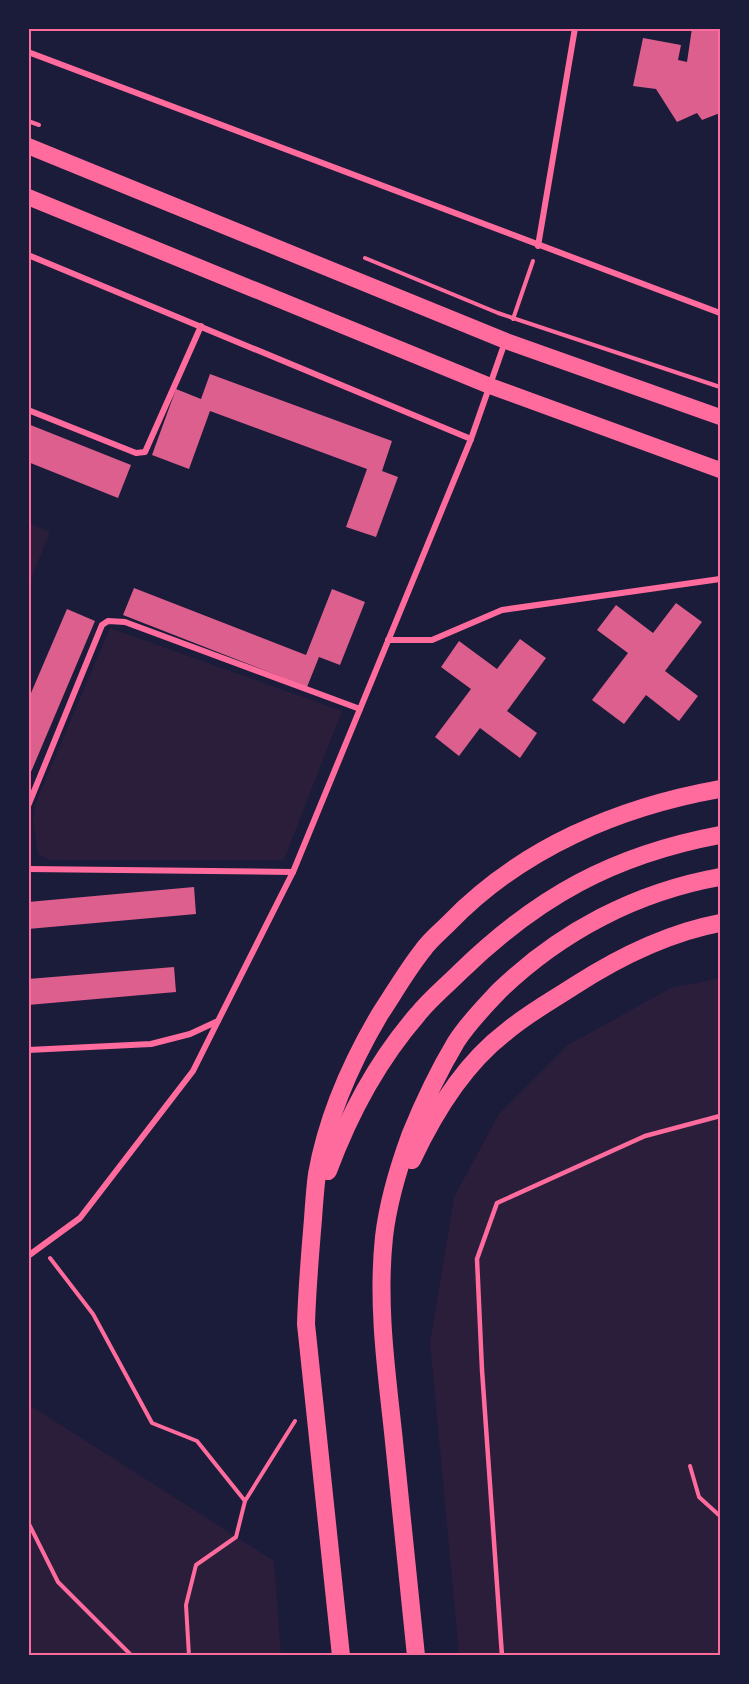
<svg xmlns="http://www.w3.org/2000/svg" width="749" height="1684" font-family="Helvetica,sans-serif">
	<rect width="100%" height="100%" fill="#1b1b3a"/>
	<g fill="#2a1e3b">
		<polygon points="29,523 50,532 29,584"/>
		<polygon points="110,628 342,711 284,860 50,860 38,854 33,822 36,802"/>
		<polygon points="720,978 720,1655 459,1655 430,1342 454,1197 499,1114 568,1045 671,988"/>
		<polygon points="28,1404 274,1561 281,1655 29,1655"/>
	</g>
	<g fill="#dd5f8e">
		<polygon points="692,28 720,28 720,113 702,120 697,113 677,122 656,89 633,86 643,38 681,45 678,60 687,62"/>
		<polygon points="210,374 392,441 382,471 398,477 376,537 346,527 367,469 210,411 189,469 152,455 176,389 201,399"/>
		<polygon points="28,424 131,465 118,498 28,462"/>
		<polygon points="134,588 306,655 332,589 365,602 340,665 319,657 307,687 123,615"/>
		<polygon points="676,603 702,622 665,671 698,696 679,721 646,695 624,724 592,700 628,653 597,630 616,605 653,633"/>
		<polygon points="67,609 95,621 28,779 28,700"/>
		<polygon points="520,639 546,658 507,711 537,733 520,758 480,728 459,756 435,737 471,689 441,667 459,641 497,669"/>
		<polygon points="194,887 196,914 28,929 28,902"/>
		<polygon points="174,967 176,992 28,1005 28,979"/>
	</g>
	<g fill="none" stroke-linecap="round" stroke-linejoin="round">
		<g stroke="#ff6b9d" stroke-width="4">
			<polyline points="28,121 39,125"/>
			<polyline points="365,258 498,313 720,387"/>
			<polyline points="513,319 533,261"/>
			<polyline points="50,1258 93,1314 152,1423 197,1441 245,1501"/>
			<polyline points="690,1466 699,1497 720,1516"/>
			<polyline points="28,1522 58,1582 132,1656"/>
			<polyline points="189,1656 186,1605 196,1565 236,1537 245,1501 295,1421"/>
		</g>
		<polyline stroke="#ff6b9d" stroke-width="4.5" points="502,1656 482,1370 477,1259 497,1203 645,1136 720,1116"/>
		<g stroke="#ff6b9d" stroke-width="6">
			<polyline points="28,52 720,313"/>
			<polyline points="538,246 575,28"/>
			<polyline points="28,255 471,439"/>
			<polyline points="28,410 136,453 145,452 201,326"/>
			<polyline points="388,640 432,640 502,610 720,579"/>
			<polyline points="28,806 102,625 108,621 125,622 360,709"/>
			<polyline points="28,869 293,872"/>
			<polyline points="28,1050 151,1044 190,1034 218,1021 293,872 471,439 505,342"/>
			<polyline points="28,1256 80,1218 193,1071 218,1021"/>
		</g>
		<g stroke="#ff6b9d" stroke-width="16">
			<polyline points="28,146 506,341 720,417"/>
			<polyline points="28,197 490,386 720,470"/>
		</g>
		<g stroke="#ff6b9d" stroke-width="18">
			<path d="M412 1160C434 1113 464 1064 506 1032 527 1014 551 1001 574 986 619 957 667 933 720 923"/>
			<path d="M328 1171C349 1114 378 1060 418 1014 430 999 446 986 460 972 537 897 613 855 720 835"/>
			<path d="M341 1656 306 1324C307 1289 310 1254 313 1219 314 1204 315 1189 317 1174 327 1118 351 1063 380 1014 394 993 407 970 423 950 430 940 440 932 448 924 521 848 619 807 720 789"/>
			<path d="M416 1656C409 1581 400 1507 393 1432 386 1368 377 1303 384 1237 388 1202 398 1169 410 1136 423 1104 438 1072 456 1042 468 1023 484 1007 499 991 560 932 636 892 720 877"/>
		</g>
	</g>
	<rect width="749" height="1684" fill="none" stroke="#1b1b3a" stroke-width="60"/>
	<rect x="30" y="30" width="689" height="1624" fill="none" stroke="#ff6b9d" stroke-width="2"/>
</svg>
